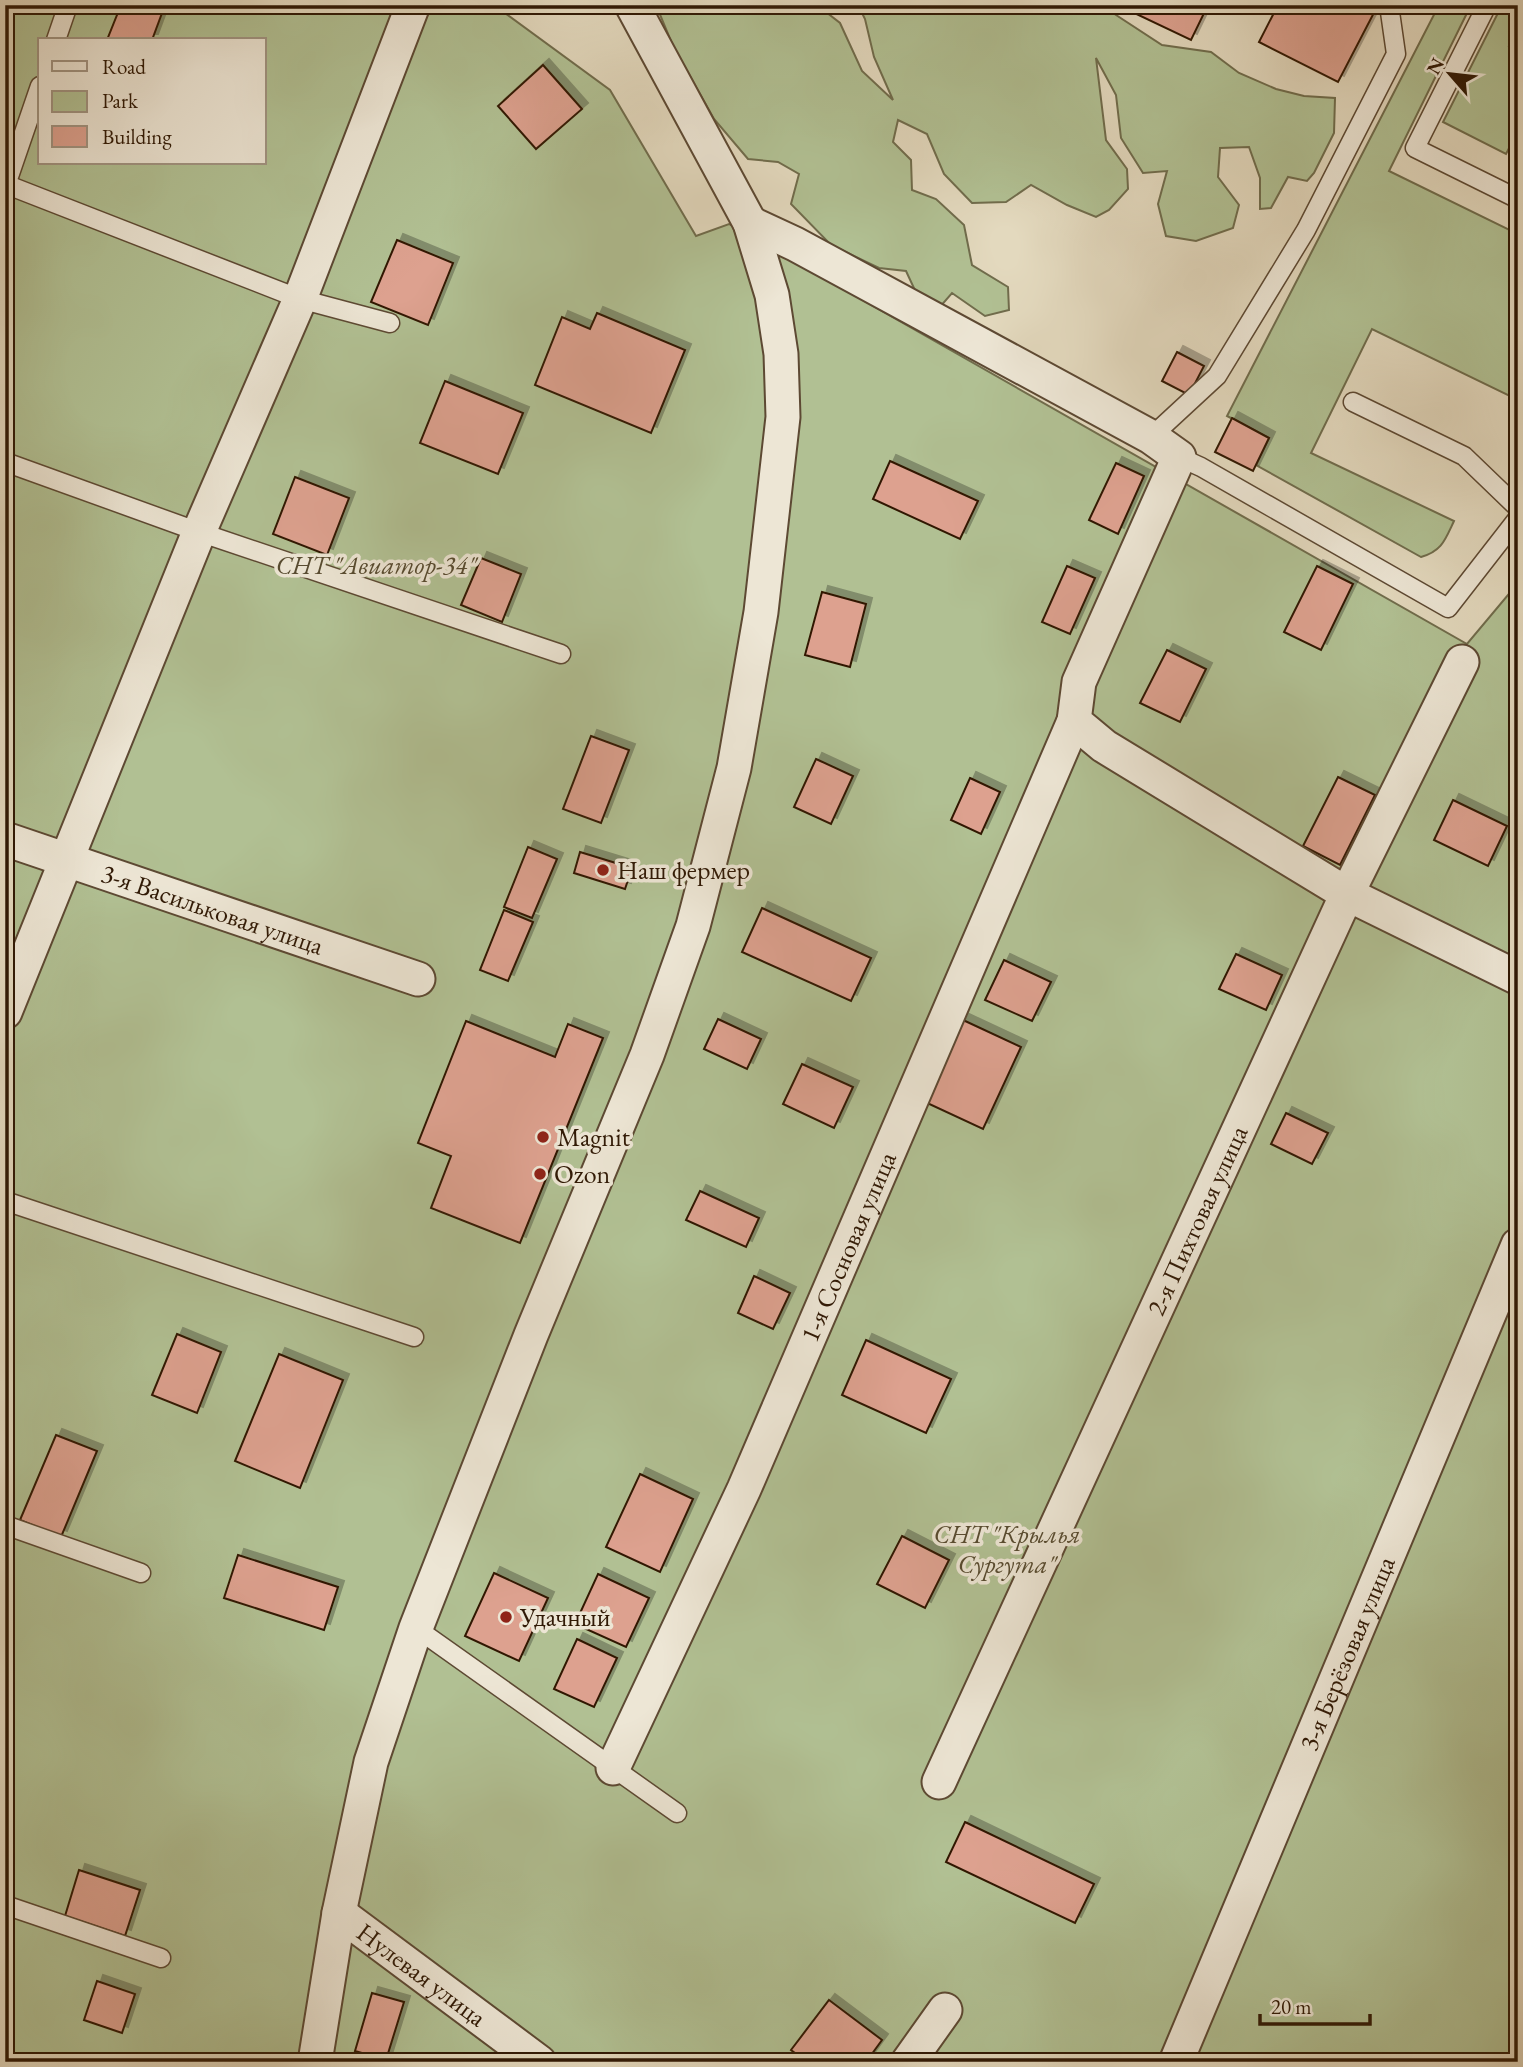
<svg xmlns="http://www.w3.org/2000/svg" width="1523" height="2067" font-family="'EB Garamond',serif">
	<defs>
		<filter id="shadow"><feDropShadow dx="6" dy="-6" stdDeviation="0" flood-color="#0004"/></filter>
	</defs>
	<rect width="100%" height="100%" fill="#e3d9be"/>
	<filter id="stains"><feTurbulence type="fractalNoise" baseFrequency=".00286" numOctaves="4"/><feColorMatrix values="0 0 0 0 .2 0 0 0 0 .09 0 0 0 0 .02 0 0 0 .5 -.17"/></filter>
	<radialGradient id="worn" r=".72"><stop offset=".6" stop-color="#630" stop-opacity="0"/><stop offset="1" stop-color="#630" stop-opacity=".3"/></radialGradient>
	<g fill="#b1c093" stroke="#706c4c" stroke-width="2" fill-rule="evenodd">
		<path d="M5 5H494L610 90 696 236 729 224 1467 644 1518 583V2062H5ZM40 40H264V163H40Z"/>
		<polygon points="656,5 817,5 840,23 862,71 893,100 874,57 865,19 858,5 1113,5 1113,13 1162,45 1211,52 1239,73 1276,89 1304,96 1335,98 1334,133 1314,173 1307,181 1288,177 1271,208 1260,209 1260,178 1249,147 1220,148 1218,177 1239,205 1233,228 1196,241 1166,236 1158,204 1167,171 1143,173 1121,138 1116,95 1096,58 1106,140 1127,169 1128,189 1109,210 1096,217 1067,205 1031,185 1006,202 972,203 944,174 927,134 898,120 893,142 911,160 912,190 936,199 964,225 972,265 1008,287 1009,310 985,316 952,293 939,308 919,299 906,271 879,268 831,245 791,204 799,174 778,162 748,159 714,119 673,46"/>
		<path d="M1439 5H1471L1389 171 1518 234V400L1372 329 1311 453 1454 521C1445 540 1442 551 1421 557L1256 465 1269 438 1227 416Z"/>
		<polygon points="1502,5 1518,5 1518,29 1509,46 1518,50 1518,131 1506,154 1443,122"/>
	</g>
	<g fill="#dda18f" stroke="#301905" stroke-width="2" filter="url(#shadow)">
		<polygon points="121,5 165,5 152,40 107,40"/>
		<polygon points="1132,5 1208,5 1191,40 1130,11"/>
		<polygon points="1278,5 1378,5 1338,82 1259,42"/>
		<polygon points="543,65 582,109 536,149 498,106"/>
		<polygon points="397,240 453,263 428,325 371,302"/>
		<polygon points="597,313 685,350 651,433 535,385 562,317 590,329"/>
		<polygon points="1177,352 1204,366 1189,395 1162,381"/>
		<polygon points="445,381 523,413 498,474 420,443"/>
		<polygon points="1232,418 1269,438 1253,471 1215,452"/>
		<polygon points="890,461 978,501 960,539 873,499"/>
		<polygon points="1116,463 1144,476 1118,534 1089,520"/>
		<polygon points="295,477 349,498 327,555 273,534"/>
		<polygon points="481,558 521,574 502,622 461,605"/>
		<polygon points="1067,566 1095,578 1070,634 1042,622"/>
		<polygon points="1317,566 1353,584 1321,650 1284,632"/>
		<polygon points="822,592 866,604 850,667 805,655"/>
		<polygon points="1167,650 1206,669 1180,722 1140,703"/>
		<polygon points="591,736 629,750 601,823 563,809"/>
		<polygon points="816,759 853,776 831,824 794,807"/>
		<polygon points="1338,777 1375,795 1340,865 1303,846"/>
		<polygon points="970,778 1000,792 981,834 951,820"/>
		<polygon points="1453,800 1507,826 1488,866 1434,840"/>
		<polygon points="528,847 557,859 532,918 504,907"/>
		<polygon points="580,852 632,868 625,889 574,873"/>
		<polygon points="762,908 871,958 851,1001 742,952"/>
		<polygon points="504,910 533,922 508,981 480,970"/>
		<polygon points="1236,954 1282,975 1266,1010 1219,989"/>
		<polygon points="1004,960 1051,982 1032,1021 985,1000"/>
		<polygon points="718,1019 761,1039 747,1069 704,1049"/>
		<polygon points="963,1020 1021,1047 983,1129 925,1102"/>
		<polygon points="466,1021 555,1057 568,1024 603,1038 520,1243 431,1208 451,1156 418,1143"/>
		<polygon points="802,1064 853,1087 834,1128 783,1104"/>
		<polygon points="1286,1113 1328,1133 1312,1164 1271,1144"/>
		<polygon points="700,1191 759,1218 746,1247 686,1220"/>
		<polygon points="754,1276 790,1293 773,1329 738,1313"/>
		<polygon points="177,1334 221,1352 197,1413 152,1395"/>
		<polygon points="866,1340 951,1379 926,1433 842,1395"/>
		<polygon points="279,1354 343,1380 300,1488 235,1461"/>
		<polygon points="56,1435 97,1451 61,1537 20,1520"/>
		<polygon points="640,1474 693,1499 660,1572 606,1547"/>
		<polygon points="902,1536 949,1560 925,1608 877,1584"/>
		<polygon points="238,1555 338,1587 324,1630 224,1598"/>
		<polygon points="494,1573 548,1598 519,1661 465,1636"/>
		<polygon points="598,1574 649,1598 626,1647 575,1624"/>
		<polygon points="577,1639 617,1658 594,1707 554,1689"/>
		<polygon points="965,1822 1094,1884 1075,1923 946,1862"/>
		<polygon points="79,1870 140,1890 125,1936 65,1916"/>
		<polygon points="97,1981 135,1994 122,2033 84,2020"/>
		<polygon points="372,1993 404,2002 386,2060 355,2051"/>
		<polygon points="829,2000 882,2040 866,2062 807,2062 791,2050"/>
	</g>
	<g fill="none" stroke-linecap="round" stroke-linejoin="round">
		<g stroke="#5d4933" stroke-width="21">
			<g id="lane">
				<polyline points="1487,5 1415,148 1518,199"/>
				<polyline points="56,40 68,5"/>
				<polyline points="5,184 300,299 390,323"/>
				<polyline points="5,188 40,86"/>
				<polyline points="1353,402 1464,456 1518,508"/>
				<polyline points="1151,437 1217,376 1306,230 1396,54 1389,5"/>
				<polyline points="1179,457 1201,467 1448,608 1518,518"/>
				<polyline points="5,462 199,532 561,654"/>
				<polyline points="5,1201 414,1337"/>
				<polyline points="5,1525 141,1573"/>
				<polyline points="416,1628 677,1813"/>
				<polyline points="5,1905 161,1958"/>
			</g>
		</g>
		<g stroke="#5d4933" stroke-width="37">
			<g id="street">
				<polyline points="750,223 795,244 1151,437 1179,457 1079,682 1074,721 1104,746 1347,894 1518,978"/>
				<path id="s1" d="M5 839 418 979"/>
				<polyline points="5,1012 199,532 300,299 413,5"/>
				<path id="s2" d="M613 1768 744 1489 1074 721"/>
				<path id="s3" d="M939 1782 1347 894 1462 662"/>
				<path id="s4" d="M339 1913 539 2062"/>
				<polyline points="315,2062 339,1913 371,1762 416,1628 531,1335 647,1055 693,926 734,768 761,612 783,417 781,354 772,295 750,223 632,5"/>
				<polyline points="908,2062 945,2010"/>
				<path id="s5" d="M1176 2062 1518 1245"/>
			</g>
		</g>
		<use href="#lane" stroke="#ede6d5" stroke-width="18"/>
		<use href="#street" stroke="#ede6d5" stroke-width="33"/>
	</g>
	<g fill="#8f2418" stroke="#ede6d5" stroke-width="2.5">
		<circle cx="603" cy="870" r="7"/>
		<circle cx="543" cy="1137" r="7"/>
		<circle cx="540" cy="1174" r="7"/>
		<circle cx="506" cy="1617" r="7"/>
	</g>
	<g text-anchor="middle" stroke-width="7" stroke-linejoin="round" paint-order="stroke">
		<g font-size="26" font-style="italic" fill="#574b30" stroke="#ede6d5">
			<text x="376" y="574">СНТ "Авиатор-34"</text>
			<text x="1007" y="1543">CНТ "Крылья<tspan x="1007" dy="30">Сургута"</tspan></text>
		</g>
		<g font-size="26" fill="#301905" stroke="#ede6d5" text-anchor="start">
			<text x="617" y="879">Наш фермер</text>
			<text x="557" y="1146">Magnit</text>
			<text x="554" y="1183">Ozon</text>
			<text x="520" y="1626">Удачный</text>
		</g>
		<g font-size="26" fill="#301905" stroke="#ede6d5">
			<text dy="9" stroke="none"><textPath href="#s1" startOffset="219">3-я Васильковая улица</textPath></text>
			<text dy="9" stroke="none"><textPath href="#s3" startOffset="618">2-я Пихтовая улица</textPath></text>
			<text dy="9" stroke="none"><textPath href="#s2" startOffset="572">1-я Сосновая улица</textPath></text>
			<text dy="9" stroke="none"><textPath href="#s5" startOffset="443">3-я Берёзовая улица</textPath></text>
			<text dy="9" stroke="none"><textPath href="#s4" startOffset="103">Нулевая улица</textPath></text>
		</g>
	</g>
	<rect width="1523" height="2067" fill="none" stroke="#e3d9be" stroke-width="28"/>
	<rect x="7" y="7" width="1509" height="2053" fill="none" stroke="#301905" stroke-width="3.5"/>
	<rect x="14" y="14" width="1495" height="2039" fill="none" stroke="#301905" stroke-width="2"/>
	<rect x="38" y="38" width="228" height="126" fill="#ede6d5" stroke="#a19482" stroke-width="2"/>
	<rect x="52" y="61" width="35" height="10" fill="#ede6d5" stroke="#a19482" stroke-width="2"/>
	<text x="102" y="74" font-size="21" fill="#301905">Road</text>
	<rect x="52" y="91" width="35" height="21" fill="#b1c093" stroke="#a19482" stroke-width="2"/>
	<text x="102" y="108" font-size="21" fill="#301905">Park</text>
	<rect x="52" y="126" width="35" height="21" fill="#dda18f" stroke="#a19482" stroke-width="2"/>
	<text x="102" y="144" font-size="21" fill="#301905">Building</text>
	<g transform="translate(1450 74) rotate(298)" stroke="#ede6d5" stroke-width="5" paint-order="stroke">
	<path d="M0-5L12 26L0 18L-12 26Z" fill="#301905"/>
	<text y="-10" font-size="19" font-weight="bold" text-anchor="middle" fill="#301905">N</text>
	</g>
	<path d="M1260 2014v10h110v-10" fill="none" stroke="#301905" stroke-width="3.5"/>
	<text x="1271" y="2014" font-size="21" fill="#301905" stroke="#ede6d5" stroke-width="5" paint-order="stroke">20 m</text>
	<rect width="100%" height="100%" filter="url(#stains)"/>
	<rect width="100%" height="100%" fill="url(#worn)"/>
</svg>
